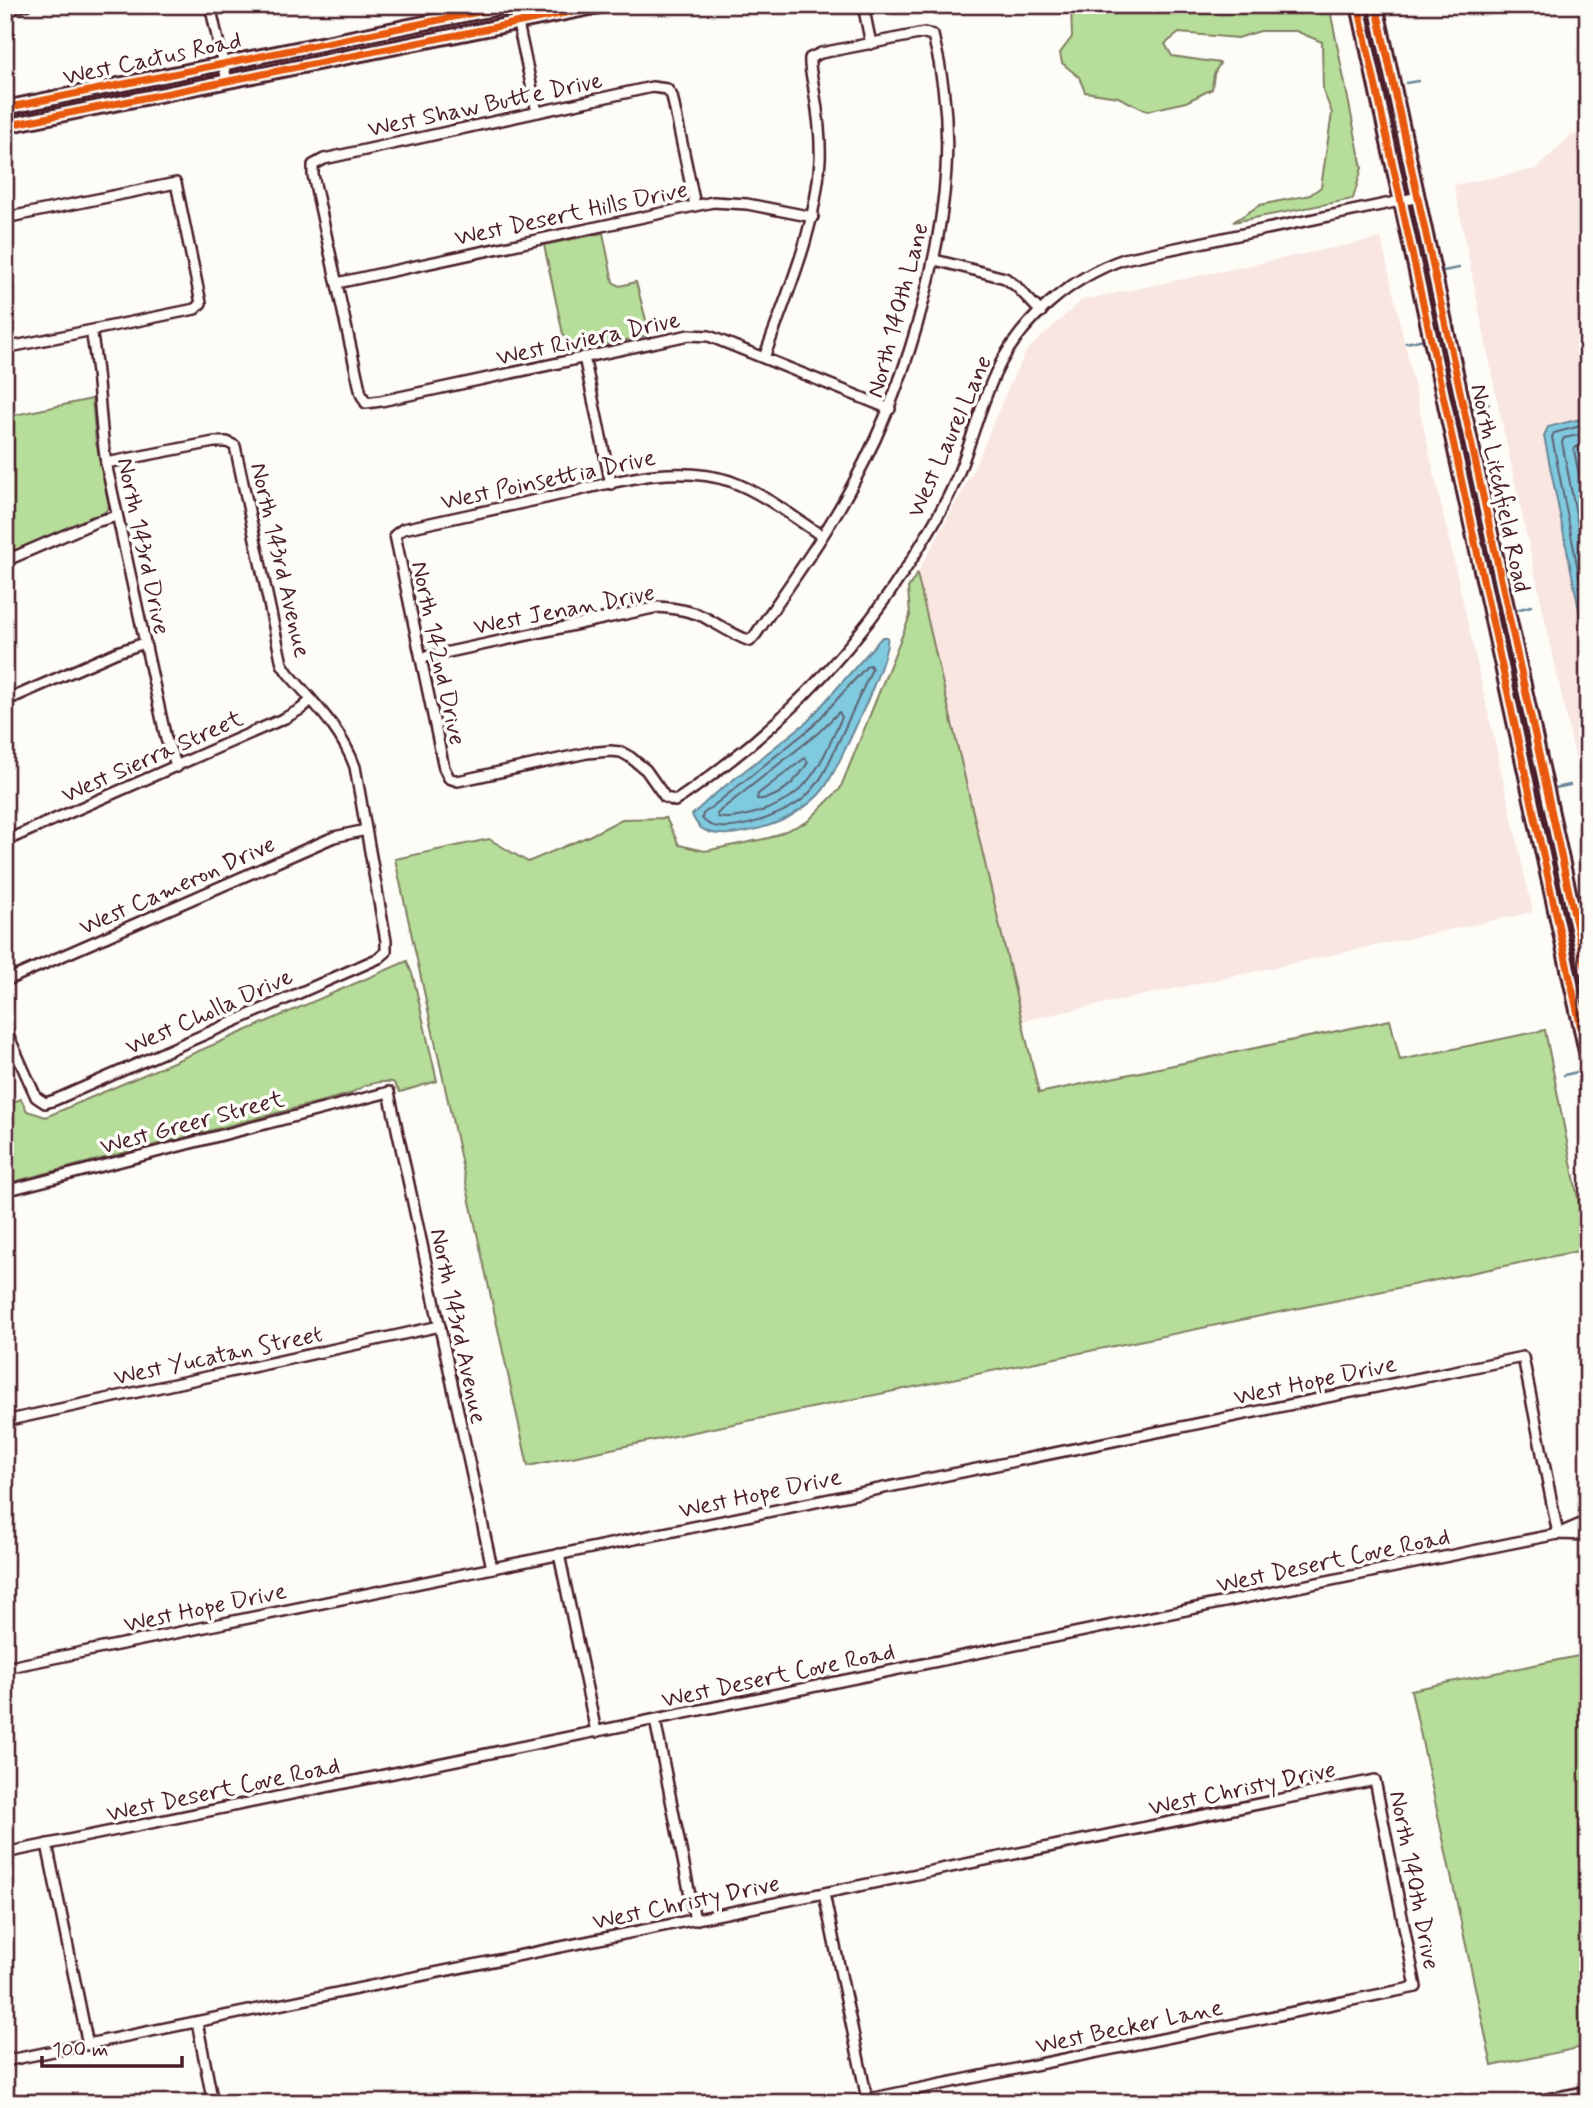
<svg xmlns="http://www.w3.org/2000/svg" width="1593" height="2108" font-family="Mynerve,sans-serif">
	<rect width="100%" height="100%" fill="#fdfcf7"/>
	<filter id="ink" filterUnits="userSpaceOnUse"><feTurbulence type="fractalNoise" baseFrequency=".0143" numOctaves="2"/><feDisplacementMap in="SourceGraphic" scale="14" xChannelSelector="R" yChannelSelector="G"/><feConvolveMatrix kernelMatrix="1 2 1 2 8 2 1 2 1" color-interpolation-filters="sRGB"/></filter>
	<g filter="url(#ink)">
		<g fill="#f9e6e1">
			<polygon points="1588,132 1588,816 1500,414 1454,185 1536,169 1571,135"/>
			<polygon points="1381,238 1533,912 1022,1021 917,574 972,473 1008,388 1027,350 1082,300"/>
		</g>
		<g fill="#b6dd99" stroke="#807e62" stroke-width="2">
			<polygon points="1071,5 1329,5 1362,168 1353,199 1233,222 1260,205 1310,195 1321,187 1332,113 1323,90 1322,42 1296,31 1260,31 1238,38 1179,33 1165,44 1172,56 1220,63 1214,74 1212,89 1186,102 1147,111 1118,97 1085,92 1079,77 1062,63 1060,53 1072,37"/>
			<polygon points="603,233 613,282 620,286 636,282 650,335 567,353 544,245"/>
			<polygon points="92,399 96,442 110,506 104,513 5,556 5,417"/>
			<polygon points="917,574 1039,1093 1390,1020 1400,1060 1545,1030 1588,1249 528,1466 395,859 489,839 528,862 589,836 622,819 666,818 679,845 705,851 769,838 807,822 840,789 910,616 908,588"/>
			<path d="M407 961 413 976 437 1081 400 1092 393 1082C376 1081 365 1084 350 1094L5 1184V1105L21 1099 27 1111 46 1117Z"/>
			<polygon points="1588,1654 1588,2046 1492,2066 1411,1690"/>
		</g>
		<g fill="#7fcadf" stroke="#6a8697" stroke-width="2">
			<polygon points="1588,417 1588,654 1544,436 1548,427"/>
			<path d="M882 637H887C892 654 836 773 823 790 814 801 801 810 789 817 770 827 720 843 701 828 697 825 694 819 692 815L710 798 808 721Z"/>
		</g>
		<g fill="none" stroke-linecap="round" stroke-linejoin="round">
			<g stroke="#5f6373" stroke-width="2">
				<polyline points="1588,424 1554,433 1552,437 1588,621"/>
				<polyline points="1588,433 1564,438 1562,442 1588,576"/>
				<polyline points="1588,444 1576,447 1574,450 1588,521"/>
				<path d="M870 665 872 669 826 769C820 781 813 790 803 799 786 814 717 842 702 818L703 814 812 727 867 666Z"/>
				<path d="M839 712 842 717C821 763 809 799 755 813 743 816 730 820 718 817L717 814 721 810 818 733Z"/>
				<path d="M805 758 808 762C799 779 777 801 757 799L758 794Z"/>
			</g>
			<g stroke="#6a8697" stroke-width="2.5">
				<polyline points="1406,83 1418,81"/>
				<polyline points="1443,271 1459,268"/>
				<polyline points="1406,343 1424,339"/>
				<polyline points="1472,408 1489,404"/>
				<polyline points="1516,610 1531,606"/>
				<polyline points="1555,788 1570,785"/>
				<polyline points="1579,905 1588,903"/>
				<polyline points="1564,1075 1582,1071"/>
			</g>
			<g stroke="#4a1f2b" stroke-width="14">
				<g id="street">
					<polyline points="210,5 227,81"/>
					<polyline points="514,5 537,112"/>
					<polyline points="863,5 871,44"/>
					<polyline points="5,10 26,5"/>
					<polyline points="695,205 672,96 667,89 652,87 324,159 313,165 313,175 361,394 366,403 381,401 689,335 709,336 890,409"/>
					<polyline points="5,218 176,183 201,303 195,309 5,348"/>
					<polyline points="935,260 1005,278 1016,286 1041,312"/>
					<polyline points="337,283 713,202 747,204 813,217"/>
					<path d="M91 331C100 375 99 419 106 463L166 739 177 767"/>
					<polyline points="584,357 611,484"/>
					<path d="M822 536C793 517 763 493 730 481 672 462 608 484 550 497 501 508 452 518 403 529L395 535 444 768 449 778 458 781 587 753 610 751 621 752 630 757 646 770 665 797 675 801C693 790 709 777 726 764 808 701 876 622 928 533 938 516 950 496 957 477 971 443 980 406 996 372 1021 320 1070 278 1124 259L1419 197"/>
					<polyline points="5,561 95,522 117,516"/>
					<path d="M421 658 658 607C674 608 689 610 704 617 719 625 733 635 750 641L756 634C790 584 826 535 854 482 885 424 907 366 923 303 947 213 957 127 933 35L924 33 821 53 810 58C809 70 813 79 814 90 818 113 821 137 820 160 816 231 787 293 764 358"/>
					<polyline points="5,701 117,652 145,643"/>
					<polyline points="5,841 285,718 301,709 311,700"/>
					<polyline points="5,981 334,837 366,830"/>
					<path d="M5 1028 36 1097 45 1103 55 1100 379 958 386 952V941L355 767C342 730 313 702 288 673L282 664 235 446 227 442H214L106 463"/>
					<polyline points="5,1191 389,1092 492,1568"/>
					<polyline points="5,1421 440,1326"/>
					<polyline points="1560,1533 1588,1521"/>
					<polyline points="559,1554 596,1732"/>
					<polyline points="5,1668 1523,1357 1558,1534"/>
					<polyline points="655,1720 695,1920"/>
					<polyline points="47,1844 88,2045"/>
					<polyline points="5,1853 1512,1543 1558,1534 1588,1535"/>
					<polyline points="824,1894 867,2099"/>
					<polyline points="197,2022 213,2103"/>
					<polyline points="5,2061 1375,1780 1416,1987 849,2103"/>
				</g>
			</g>
			<g stroke="#4a1f2b" stroke-width="18">
				<g id="secondary">
					<polyline points="1358,5 1588,1061"/>
					<polyline points="1376,5 1588,979"/>
					<polyline points="5,108 513,5"/>
					<polyline points="5,126 605,5"/>
					<polyline points="1536,2103 1588,2093"/>
				</g>
			</g>
			<use href="#street" stroke="#fdfcf7" stroke-width="9"/>
			<use href="#secondary" stroke="#fdfcf7" stroke-width="12"/>
			<g stroke="#fdfcf7" stroke-width="11">
				<g id="cycleway">
					<polyline points="1358,5 1588,1061"/>
					<polyline points="1376,5 1588,979"/>
					<polyline points="5,108 513,5"/>
					<polyline points="5,126 605,5"/>
				</g>
			</g>
			<use href="#cycleway" stroke="#e8590c" stroke-width="7"/>
		</g>
	</g>
	<g text-anchor="middle" stroke-width="7" stroke-linejoin="round" paint-order="stroke">
		<g font-size="24" fill="#4a1f2b" stroke="#fdfcf7">
			<text transform="translate(152 58) rotate(-12)" y="8">West Cactus Road</text>
			<text transform="translate(485 104) rotate(-12)" y="8">West Shaw Butte Drive</text>
			<text transform="translate(571 213) rotate(-12)" y="8">West Desert Hills Drive</text>
			<text transform="translate(897 310) rotate(-75)" y="8">North 140th Lane</text>
			<text transform="translate(588 338) rotate(-12)" y="8">West Riviera Drive</text>
			<text transform="translate(949 436) rotate(-66)" y="8">West Laurel Lane</text>
			<text transform="translate(548 479) rotate(-12)" y="8">West Poinsettia Drive</text>
			<text transform="translate(1501 488) rotate(78)" y="8">North Litchfield Road</text>
			<text transform="translate(144 546) rotate(78)" y="8">North 143rd Drive</text>
			<text transform="translate(281 560) rotate(77)" y="8">North 143rd Avenue</text>
			<text transform="translate(564 609) rotate(-11)" y="8">West Jenan Drive</text>
			<text transform="translate(439 653) rotate(78)" y="8">North 142nd Drive</text>
			<text transform="translate(152 756) rotate(-24)" y="8">West Sierra Street</text>
			<text transform="translate(177 885) rotate(-24)" y="8">West Cameron Drive</text>
			<text transform="translate(209 1011) rotate(-24)" y="8">West Cholla Drive</text>
			<text transform="translate(192 1122) rotate(-15)" y="8">West Greer Street</text>
			<text transform="translate(459 1326) rotate(78)" y="8">North 143rd Avenue</text>
			<text transform="translate(218 1355) rotate(-12)" y="8">West Yucatan Street</text>
			<text transform="translate(1315 1380) rotate(-12)" y="8">West Hope Drive</text>
			<text transform="translate(760 1493) rotate(-12)" y="8">West Hope Drive</text>
			<text transform="translate(1333 1560) rotate(-12)" y="8">West Desert Cove Road</text>
			<text transform="translate(205 1607) rotate(-12)" y="8">West Hope Drive</text>
			<text transform="translate(778 1675) rotate(-12)" y="8">West Desert Cove Road</text>
			<text transform="translate(1242 1788) rotate(-12)" y="8">West Christy Drive</text>
			<text transform="translate(223 1789) rotate(-12)" y="8">West Desert Cove Road</text>
			<text transform="translate(1415 1880) rotate(79)" y="8">North 140th Drive</text>
			<text transform="translate(686 1902) rotate(-12)" y="8">West Christy Drive</text>
			<text transform="translate(1129 2026) rotate(-12)" y="8">West Becker Lane</text>
		</g>
	</g>
	<rect width="1593" height="2108" fill="none" stroke="#fdfcf7" stroke-width="28"/>
	<rect x="14" y="14" width="1565" height="2080" fill="none" stroke="#4a1f2b" stroke-width="2.5" filter="url(#ink)"/>
	<path d="M42 2056v10h140v-10" fill="none" stroke="#4a1f2b" stroke-width="3.5"/>
	<text x="52" y="2056" font-size="21" fill="#4a1f2b" stroke="#fdfcf7" stroke-width="5" paint-order="stroke">100 m</text>
</svg>
